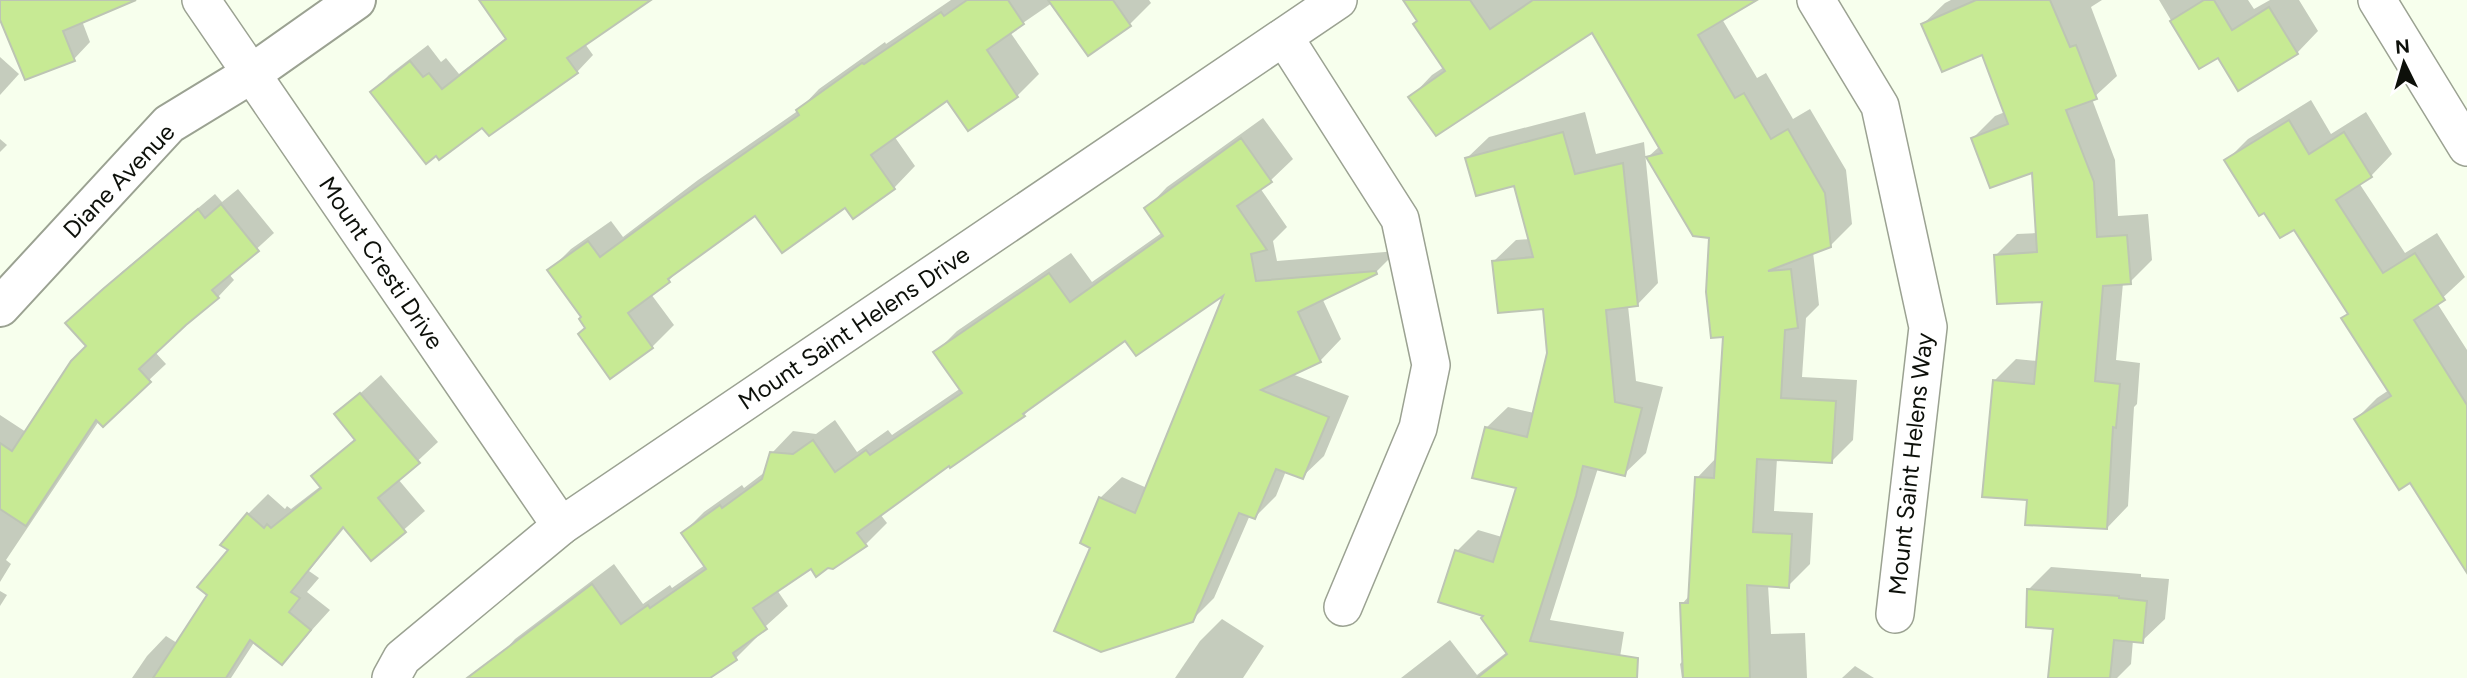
<svg xmlns="http://www.w3.org/2000/svg" width="2467" height="678" font-family="Figtree,sans-serif">
	<rect width="100%" height="100%" fill="#f7ffed"/>
	<g fill="#0003">
		<polygon points="0,0 109,0 82,21 90,42 74,59 0,15"/>
		<polygon points="491,0 648,0 585,44 593,55 577,72 483,125 373,92 389,75 428,45 441,62 446,58 459,74 507,37"/>
		<polygon points="951,0 1149,0 1151,3 1130,24 1052,3 1010,32 1039,74 1017,96 968,128 947,98 894,136 915,166 894,188 755,213 685,264 669,280 651,294 674,325 652,347 587,327 584,317 550,270 571,249 611,221 623,237 698,180 799,110 819,89 885,42 886,44"/>
		<polygon points="1419,0 1744,0 1722,19 1757,78 1766,73 1793,119 1810,109 1846,170 1852,224 1830,246 1813,252 1819,305 1806,318 1802,377 1857,380 1853,440 1831,462 1777,458 1774,511 1813,513 1810,564 1788,586 1768,585 1771,634 1805,633 1807,678 1682,678 1680,664 1684,660 1682,604 1690,595 1697,478 1717,457 1725,335 1710,237 1648,157 1660,146 1592,31 1411,97 1432,75 1444,67 1419,21"/>
		<polygon points="1951,0 2102,0 2091,7 2117,76 2092,99 2115,160 2118,216 2148,214 2152,260 2130,282 2123,283 2116,360 2140,363 2137,404 2134,407 2128,506 2107,528 2029,498 1994,381 2016,359 2038,361 2044,300 1995,256 2017,234 2037,233 2033,170 1973,138 1995,116 2005,112 1983,53 1923,24 1945,3"/>
		<polygon points="2159,0 2248,0 2254,9 2270,0 2299,0 2318,31 2297,53 2218,55 2199,67"/>
		<polygon points="0,57 19,74 0,95"/>
		<polygon points="2311,100 2331,134 2366,112 2392,154 2371,176 2359,183 2405,253 2437,233 2465,277 2437,303 2467,350 2467,570 2411,480 2356,419 2377,398 2389,390 2343,318 2349,313 2294,227 2226,161 2248,139"/>
		<polygon points="1585,112 1596,154 1644,142 1658,283 1637,305 1628,306 1636,381 1663,387 1646,453 1624,474 1598,468 1550,620 1624,632 1620,657 1599,678 1401,678 1450,640 1477,675 1507,652 1486,615 1457,551 1478,530 1502,537 1518,487 1486,428 1508,407 1534,413 1549,353 1544,307 1494,261 1516,240 1530,239 1515,184 1467,158 1489,137"/>
		<polygon points="1263,118 1293,159 1271,180 1260,188 1287,227 1273,241 1277,261 1397,251 1376,272 1322,298 1341,339 1320,361 1292,374 1349,396 1324,456 1302,477 1286,471 1276,496 1255,517 1250,515 1214,598 1192,620 1092,547 1100,498 1122,477 1147,488 1227,292 1125,339 1037,402 1024,415 949,464 880,514 887,523 866,544 812,567 777,590 788,606 756,635 757,637 736,658 707,678 480,678 515,639 614,564 643,604 670,585 672,588 705,565 683,533 704,512 742,485 744,488 765,472 772,453 793,431 816,434 835,420 857,452 888,430 892,435 961,388 936,352 957,331 1071,253 1092,282 1163,232 1146,209 1167,187"/>
		<polygon points="0,139 7,145 0,152"/>
		<polygon points="238,189 274,233 229,274 234,280 218,297 155,352 166,364 149,380 99,421 6,560 11,564 0,582 0,415 26,432 89,346 84,307 122,272 215,194 222,202"/>
		<polygon points="381,375 438,442 398,479 425,511 372,558 345,527 309,571 319,578 307,592 330,610 282,663 255,641 231,678 132,678 147,656 166,636 177,643 209,594 230,550 223,544 248,514 268,494 285,509 287,506 291,509 321,486 313,476 356,438 336,415"/>
		<polygon points="2051,567 2141,574 2141,577 2169,579 2165,619 2142,641 2133,640 2131,664 2117,678 2050,678 2054,628 2028,590"/>
		<polygon points="0,591 7,595 0,606"/>
		<polygon points="1222,619 1264,646 1243,678 1175,678 1200,641"/>
		<polygon points="1855,666 1874,678 1842,678"/>
	</g>
	<g fill="#c7ea94" stroke="#bdc5b4" stroke-width="2">
		<polygon points="0,0 136,0 63,31 75,61 25,80 0,20"/>
		<polygon points="479,0 651,0 567,58 578,73 489,136 482,128 439,160 436,156 426,164 370,92 410,61 423,77 429,73 442,89 506,39"/>
		<polygon points="967,0 1008,0 1024,24 987,50 1018,97 968,131 947,101 871,155 895,189 853,219 845,208 782,253 755,216 668,279 670,282 628,313 653,348 610,379 578,334 585,328 579,319 581,317 547,270 588,241 600,257 675,202 799,115 796,110 862,63 864,64 941,12 944,16"/>
		<polygon points="1048,0 1113,0 1131,26 1088,56"/>
		<polygon points="1403,0 1470,0 1490,29 1533,0 1757,0 1698,35 1735,98 1744,93 1771,139 1788,129 1825,193 1831,247 1768,271 1791,269 1798,328 1785,330 1781,398 1836,401 1832,463 1757,459 1753,532 1792,534 1789,588 1747,585 1750,678 1683,678 1680,603 1688,603 1695,477 1714,478 1723,337 1711,338 1706,292 1709,238 1693,236 1646,157 1662,153 1592,33 1436,136 1408,97 1445,71 1413,24 1417,21"/>
		<polygon points="1976,0 2050,0 2070,47 2076,45 2097,99 2066,110 2094,182 2097,237 2127,235 2131,284 2103,286 2095,381 2120,384 2116,428 2113,427 2107,529 2025,525 2027,500 1982,497 1993,380 2034,384 2042,302 1997,304 1994,255 2037,252 2032,173 1990,188 1971,138 2008,124 1982,55 1942,72 1921,24"/>
		<polygon points="2204,0 2214,0 2232,30 2269,7 2298,54 2238,91 2218,58 2199,69 2170,21"/>
		<polygon points="2289,120 2309,154 2344,132 2372,177 2336,200 2383,273 2415,253 2445,300 2414,320 2467,405 2467,573 2410,483 2399,490 2354,419 2391,396 2341,318 2348,314 2294,230 2280,238 2264,213 2259,216 2224,160"/>
		<polygon points="1563,132 1575,174 1623,163 1638,306 1606,310 1615,402 1642,408 1625,476 1583,466 1576,496 1530,641 1638,658 1637,678 1477,678 1507,654 1481,618 1483,616 1438,602 1455,550 1493,562 1516,488 1472,478 1485,427 1527,437 1547,353 1543,309 1498,313 1492,261 1533,257 1514,186 1476,196 1465,158"/>
		<polygon points="1241,138 1272,182 1237,206 1267,250 1251,254 1256,281 1376,271 1377,274 1298,312 1321,362 1261,390 1329,417 1303,479 1276,469 1255,519 1239,513 1193,622 1101,652 1054,631 1090,548 1080,543 1099,497 1135,513 1223,296 1136,356 1125,341 1023,414 1025,416 950,468 949,466 857,533 867,546 833,569 828,568 816,577 811,569 753,608 767,629 733,653 737,660 710,678 467,678 592,584 621,624 648,605 650,608 706,569 681,533 720,505 722,508 762,479 770,452 793,454 813,440 835,472 866,450 870,455 962,393 933,352 1049,273 1070,302 1163,236 1144,208"/>
		<polygon points="221,204 259,251 212,290 219,298 186,325 139,369 151,382 103,427 96,420 26,526 0,509 0,443 12,451 71,361 86,346 65,323 103,289 198,209 205,218"/>
		<polygon points="360,393 420,463 378,498 406,532 371,561 343,527 291,592 300,598 289,612 311,630 282,665 250,640 226,678 153,678 207,595 197,587 228,550 220,545 247,513 264,528 267,524 271,528 321,488 311,476 355,440 334,414"/>
		<polygon points="2027,589 2119,596 2119,598 2147,601 2143,643 2114,640 2110,678 2048,678 2053,629 2026,627"/>
	</g>
	<g fill="none" stroke-linecap="round" stroke-linejoin="round">
		<g stroke="#9ba292" stroke-width="40">
			<g id="minor">
				<polyline points="201,0 561,526"/>
				<polyline points="1816,0 1880,106 1928,327 1895,614"/>
				<polyline points="2377,0 2467,147"/>
				<polyline points="1284,37 1400,219 1431,365 1418,428 1343,607"/>
				<polyline points="391,678 402,658 561,526 1338,0"/>
			</g>
		</g>
		<g stroke="#9ba292" stroke-width="42">
			<polyline id="tertiary" points="0,307 169,124 251,74 356,0"/>
		</g>
		<use href="#minor" stroke="#fff" stroke-width="37"/>
		<use href="#tertiary" stroke="#fff" stroke-width="38"/>
	</g>
	<g text-anchor="middle" stroke-width="5" stroke-linejoin="round" paint-order="stroke">
		<g font-size="24" fill="#0d100a" stroke="#fff">
			<text transform="translate(119 181) rotate(-46)" y="8">Diane Avenue</text>
			<text transform="translate(381 263) rotate(56)" y="8">Mount Cresti Drive</text>
			<text transform="translate(854 328) rotate(-34)" y="8">Mount Saint Helens Drive</text>
			<text transform="translate(1911 464) rotate(-84)" y="8">Mount Saint Helens Way</text>
		</g>
	</g>
	<g transform="translate(2404 63) rotate(355)" stroke="#ffffff" stroke-width="5" paint-order="stroke">
	<path d="M0-5L12 26L0 18L-12 26Z" fill="#0d100a"/>
	<text y="-10" font-size="19" font-weight="bold" text-anchor="middle" fill="#0d100a">N</text>
	</g>
</svg>
